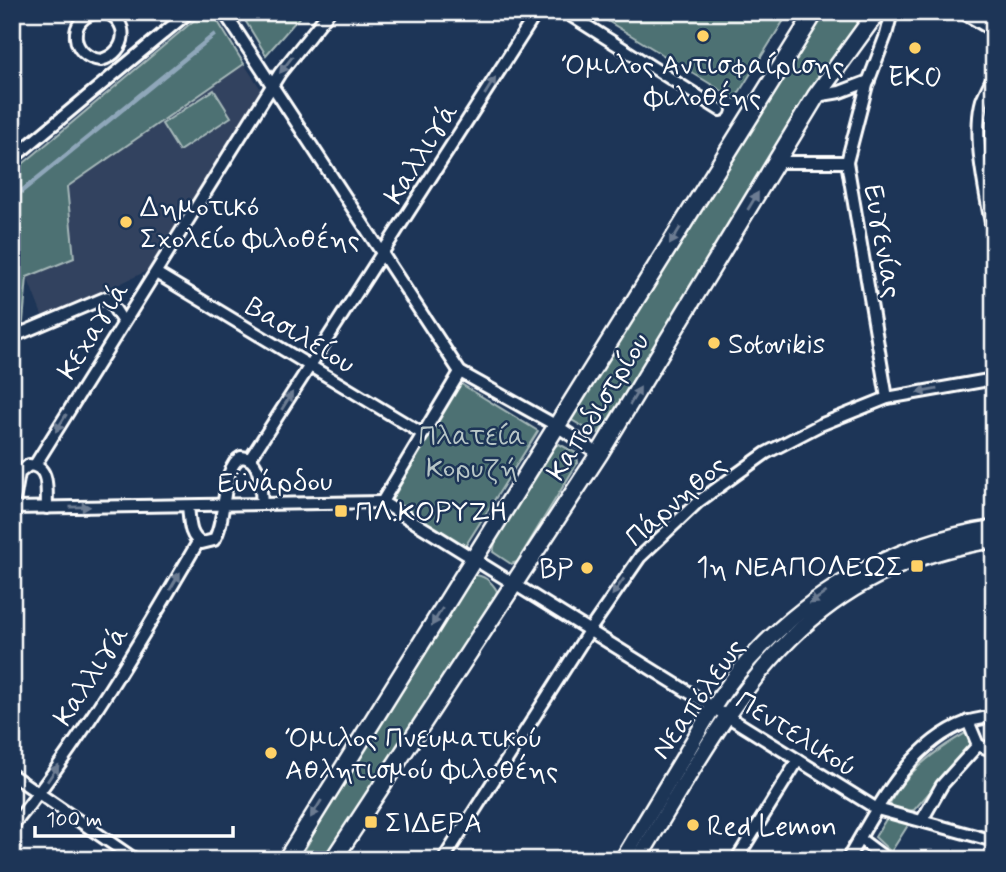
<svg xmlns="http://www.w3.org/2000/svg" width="1006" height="872" font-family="Mynerve,sans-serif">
	<rect width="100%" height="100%" fill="#1d3557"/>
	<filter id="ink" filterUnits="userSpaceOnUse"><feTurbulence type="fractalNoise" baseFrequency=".0143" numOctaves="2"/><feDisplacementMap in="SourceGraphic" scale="14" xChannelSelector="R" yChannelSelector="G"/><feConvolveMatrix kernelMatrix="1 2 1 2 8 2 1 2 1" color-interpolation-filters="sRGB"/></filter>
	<g filter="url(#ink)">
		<polygon fill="#33435f" points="244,64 262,91 151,269 44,320 27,277 74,258 67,187"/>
		<g fill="#4d7173" stroke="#a6b8b9" stroke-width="2">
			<polygon points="204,12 212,12 244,64 67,187 74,258 27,277 23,322 12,327 12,173"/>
			<polygon points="240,12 304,12 266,55"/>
			<polygon points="593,12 789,12 735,99"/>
			<polygon points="823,12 864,12 604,426 598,433 594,433 570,419 569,414"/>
			<polygon points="214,90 231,117 179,151 162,124"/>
			<polygon points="458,382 538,431 464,548 392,500"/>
			<polygon points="559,444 576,453 578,462 517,562 511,564 493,552 496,539 551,448"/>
			<path d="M473 575C484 575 492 582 497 591L494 599 325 860H299L351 767Z"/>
			<path d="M973 729 978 730 979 736 914 810C906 812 895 810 890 803 907 770 941 746 973 729Z"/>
			<polygon points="888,816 910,822 891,852 875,837"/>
		</g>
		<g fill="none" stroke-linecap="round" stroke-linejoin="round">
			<polyline stroke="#8fa7ba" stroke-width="4.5" points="12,199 214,35"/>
			<g stroke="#fff" stroke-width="16">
				<g id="minor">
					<path d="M98 12C66 18 70 57 101 60 128 53 131 19 103 12"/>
					<polyline points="224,12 460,372 557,426 599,454"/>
					<polyline points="565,12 720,110"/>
					<polyline points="962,12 994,31"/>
					<path d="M994 75C990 83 985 92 982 100 971 138 988 201 994 241"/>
					<polyline points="816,96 840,92 869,81"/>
					<polyline points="12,159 189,12"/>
					<polyline points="776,162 847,162"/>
					<polyline points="156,273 423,434"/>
					<polyline points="12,337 107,297 123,322"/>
					<polyline points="887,398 847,162 867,85 886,35 892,12"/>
					<polyline points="250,459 537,12"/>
					<polyline points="35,465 280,73 329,12"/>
					<polyline points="382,502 460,372"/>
					<path d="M188 506C190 520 188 536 202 543L214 540C227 521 221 467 241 457 263 458 260 488 262 504"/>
					<polyline points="12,508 382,502 877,809 994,841"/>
					<path d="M12 512 19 473 29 465C51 466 46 491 47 508"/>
					<polyline points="978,745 994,751"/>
					<polyline points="12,775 136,860"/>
					<polyline points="922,820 942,785 978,745 968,721"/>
					<path d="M12 827C83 739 141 640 198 542"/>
					<polyline points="860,839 888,860"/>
					<polyline points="443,860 589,631 640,557 698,502 766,453 820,425 887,398 994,379"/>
					<polyline points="736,860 798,760"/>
					<path d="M847 860C877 809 908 744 967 722 975 719 985 718 994 716"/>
				</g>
			</g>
			<g stroke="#fff" stroke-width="19">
				<g id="tertiary">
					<path d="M622 860C643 825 664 790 685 755 700 729 715 702 733 679 798 597 891 543 994 528"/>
					<path d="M638 860C733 704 794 571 994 540"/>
				</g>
			</g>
			<g stroke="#fff" stroke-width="21">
				<g id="secondary">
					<polyline points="286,860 815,12"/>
					<polyline points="333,860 599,454 816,96 877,12"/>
				</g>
			</g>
			<use href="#minor" stroke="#1d3557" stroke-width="10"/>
			<use href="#tertiary" stroke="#1d3557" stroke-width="14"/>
			<use href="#secondary" stroke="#1d3557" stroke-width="16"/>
		</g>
		<defs><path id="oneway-solid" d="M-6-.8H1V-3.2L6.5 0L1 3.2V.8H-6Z" transform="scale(1.75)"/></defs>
		<g fill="#6c7c92">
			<use href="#oneway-solid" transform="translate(286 65) rotate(128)"/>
			<use href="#oneway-solid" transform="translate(490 86) rotate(-58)"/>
			<use href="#oneway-solid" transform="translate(753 201) rotate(-59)"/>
			<use href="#oneway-solid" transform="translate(675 236) rotate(122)"/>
			<use href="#oneway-solid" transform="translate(927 391) rotate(170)"/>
			<use href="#oneway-solid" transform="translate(635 396) rotate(-59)"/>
			<use href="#oneway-solid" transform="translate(287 401) rotate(-58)"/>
			<use href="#oneway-solid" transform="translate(61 423) rotate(122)"/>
			<use href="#oneway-solid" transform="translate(80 507) rotate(-1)"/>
			<use href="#oneway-solid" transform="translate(175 581) rotate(-60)"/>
			<use href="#oneway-solid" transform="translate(618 587) rotate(125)"/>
			<use href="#oneway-solid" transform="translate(818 598) rotate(145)"/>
			<use href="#oneway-solid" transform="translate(437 617) rotate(122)"/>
			<use href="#oneway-solid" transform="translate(53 773) rotate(-56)"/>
			<use href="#oneway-solid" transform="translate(316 809) rotate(122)"/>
		</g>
	</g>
	<g fill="#ffd166" stroke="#1d3557" stroke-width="2.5">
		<circle cx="703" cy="36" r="7"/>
		<circle cx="915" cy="48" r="7"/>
		<circle cx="126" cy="222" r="7"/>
		<circle cx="714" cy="343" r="7"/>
		<rect x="334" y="504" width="14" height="14" rx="3.5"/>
		<rect x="910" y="559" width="14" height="14" rx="3.5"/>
		<circle cx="587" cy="568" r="7"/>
		<circle cx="271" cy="753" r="7"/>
		<rect x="364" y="815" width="14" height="14" rx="3.5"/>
		<circle cx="693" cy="825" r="7"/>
	</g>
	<g text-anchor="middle" stroke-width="5" stroke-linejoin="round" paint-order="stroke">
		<g font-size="28" fill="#fff" stroke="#1d3557" text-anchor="start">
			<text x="703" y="74" text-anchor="middle">Όμιλος Αντισφαίρισης<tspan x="703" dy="32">Φιλοθέης</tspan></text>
			<text x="915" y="86" text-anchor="middle">EKO</text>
			<text x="140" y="216">Δημοτικό<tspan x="140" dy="32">Σχολείο Φιλοθέης</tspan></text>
			<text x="728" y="353">Sotovikis</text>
			<text x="355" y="521">ΠΛ.ΚΟΡΥΖΗ</text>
			<text x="903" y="576" text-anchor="end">1η ΝΕΑΠΟΛΕΩΣ</text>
			<text x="573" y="578" text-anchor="end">BP</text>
			<text x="285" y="747">Όμιλος Πνευματικού<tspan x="285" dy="32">Αθλητισμού Φιλοθέης</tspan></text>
			<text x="385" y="832">ΣΙΔΕΡΑ</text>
			<text x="707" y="835">Red Lemon</text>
		</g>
		<g font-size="28" fill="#fff" stroke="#1d3557">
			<text transform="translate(420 153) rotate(-58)" y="10">Καλλιγά</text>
			<text transform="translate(884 241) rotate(80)" y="10">Ευγενίας</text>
			<text transform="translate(92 330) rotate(-58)" y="10">Κεχαγιά</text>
			<text transform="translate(301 334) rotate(31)" y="10">Βασιλείου</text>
			<text transform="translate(597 406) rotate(-58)" y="10">Καποδιστρίου</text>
			<text transform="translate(275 481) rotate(-1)" y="10">Εϋνάρδου</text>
			<text transform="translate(675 500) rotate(-41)" y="10">Πάρνηθος</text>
			<text transform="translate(90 675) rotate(-57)" y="10">Καλλιγά</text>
			<text transform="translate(697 698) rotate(-55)" y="10">Νεαπόλεως</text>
			<text transform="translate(797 733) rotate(32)" y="10">Πεντελικού</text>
		</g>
		<g font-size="28" fill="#b8c6c7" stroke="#1d3557">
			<text x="472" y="445">Πλατεία<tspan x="472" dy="32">Κορυζή</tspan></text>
		</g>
	</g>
	<rect width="1006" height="872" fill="none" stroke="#1d3557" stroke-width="42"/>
	<rect x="21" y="21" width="964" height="830" fill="none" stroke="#fff" stroke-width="2.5" filter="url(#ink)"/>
	<path d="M35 826v10h198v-10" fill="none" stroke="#ffffff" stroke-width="3.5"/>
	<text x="46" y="826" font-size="21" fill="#ffffff" stroke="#1d3557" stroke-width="5" paint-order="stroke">100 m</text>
</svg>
